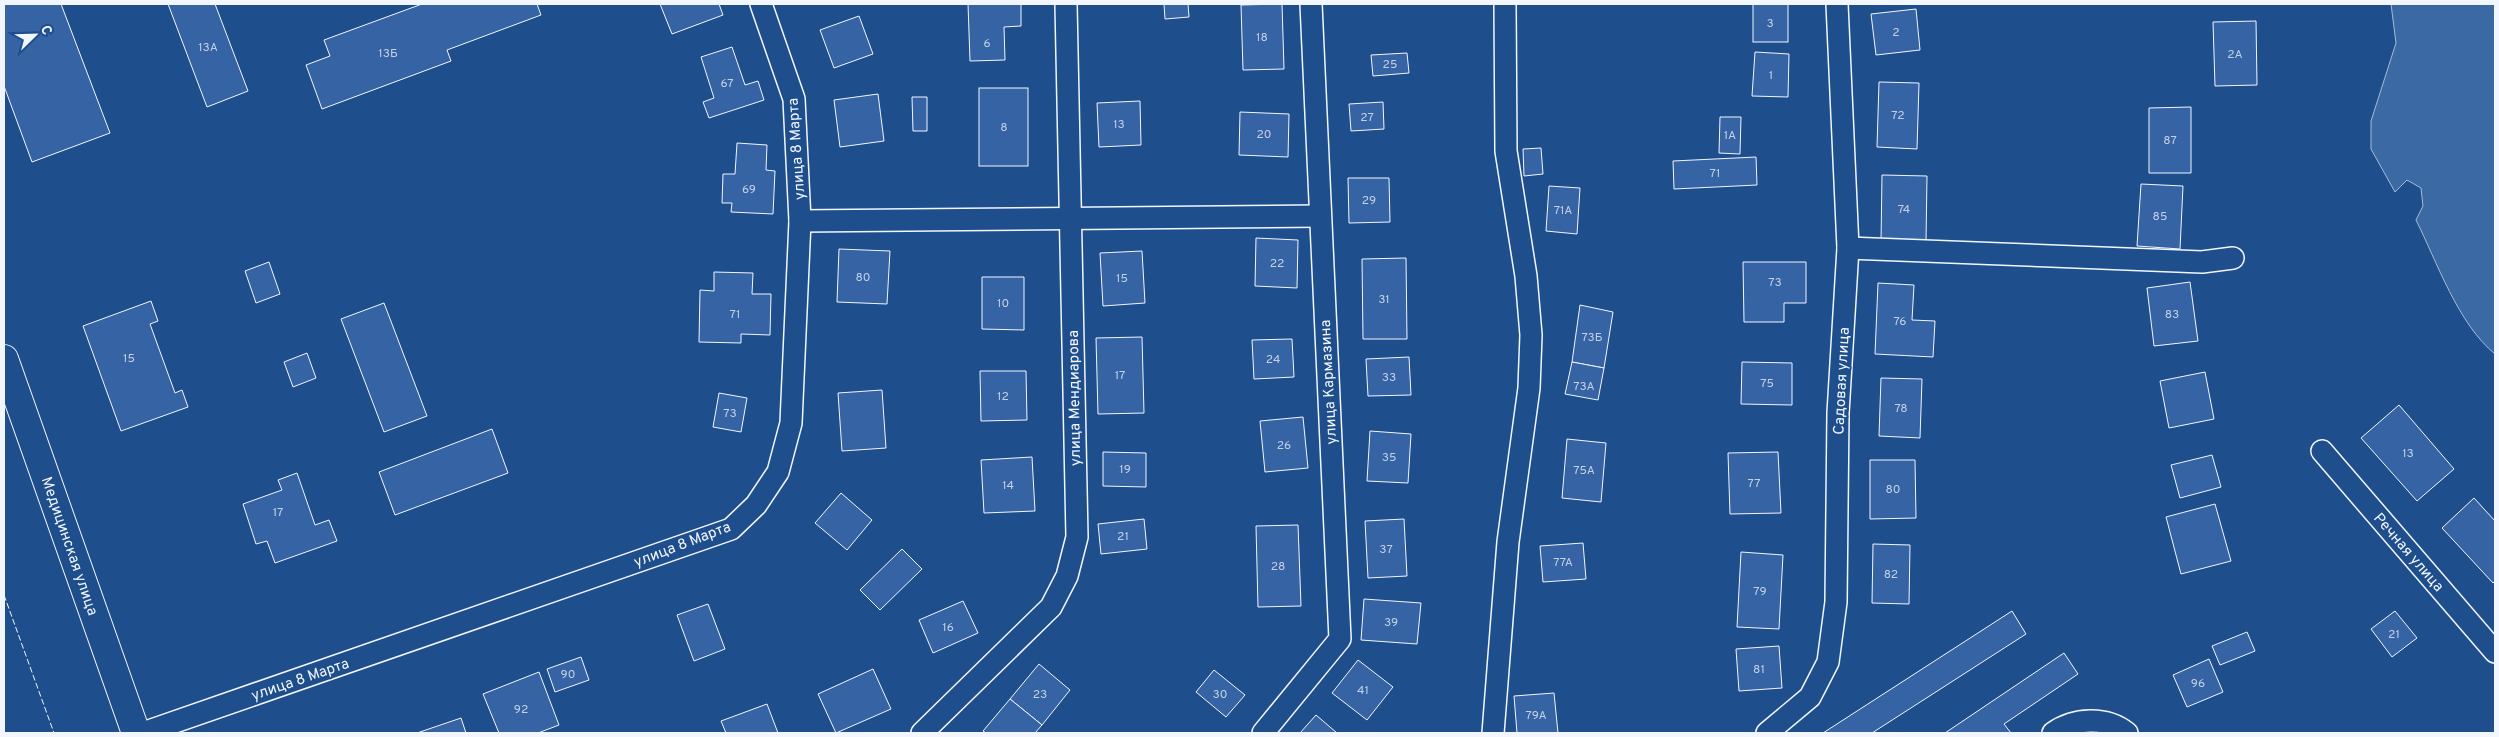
<svg xmlns="http://www.w3.org/2000/svg" width="2499" height="737" font-family="Overpass,sans-serif">
	<rect width="100%" height="100%" fill="#1f4e8c"/>
	<path fill="#3b69a3" stroke="#a8bbd7" d="M2391 4H2495V354C2458 324 2437 262 2416 220L2423 206 2421 188 2407 180 2395 192 2371 149V121L2396 43Z"/>
	<g fill="#3563a3" stroke="#f2f6ff">
		<polygon points="4,4 61,4 110,133 32,162 4,86"/>
		<polygon points="168,4 215,4 248,91 207,107"/>
		<polygon points="422,4 537,4 541,15 447,50 451,61 322,109 306,65 330,56 324,40"/>
		<polygon points="660,4 719,4 723,15 672,34"/>
		<polygon points="968,4 1021,4 1021,26 1004,27 1005,60 970,61"/>
		<polygon points="1164,4 1188,4 1189,17 1165,19"/>
		<polygon points="1282,4 1284,69 1243,70 1241,5"/>
		<rect x="1753" y="4" width="35" height="38"/>
		<polygon points="1916,9 1920,50 1876,55 1871,14"/>
		<polygon points="859,16 873,54 834,68 820,30"/>
		<polygon points="2256,21 2257,85 2215,86 2213,22"/>
		<polygon points="732,47 745,85 758,81 764,100 709,118 703,102 714,98 701,57"/>
		<polygon points="1755,52 1789,54 1788,97 1752,96"/>
		<polygon points="1407,53 1409,73 1373,76 1371,55"/>
		<polygon points="1879,82 1919,83 1917,149 1877,147"/>
		<rect x="979" y="88" width="49" height="78"/>
		<polygon points="878,94 884,141 840,147 834,100"/>
		<polygon points="912,97 927,97 927,131 913,131"/>
		<polygon points="1140,101 1141,145 1099,147 1097,103"/>
		<polygon points="1383,102 1384,129 1351,131 1349,104"/>
		<polygon points="2191,107 2191,173 2149,173 2149,108"/>
		<polygon points="1240,112 1289,114 1288,157 1239,155"/>
		<polygon points="1720,117 1741,117 1740,154 1719,153"/>
		<polygon points="737,143 767,145 766,170 775,171 773,214 731,212 732,203 722,203 723,174 735,174"/>
		<polygon points="1541,148 1543,174 1524,176 1523,149"/>
		<polygon points="1756,157 1757,185 1674,189 1673,161"/>
		<polygon points="1882,175 1927,176 1926,242 1881,242"/>
		<polygon points="1348,178 1389,178 1390,222 1349,223"/>
		<polygon points="2141,184 2183,186 2180,249 2137,246"/>
		<polygon points="1549,186 1580,188 1577,234 1546,231"/>
		<polygon points="1256,238 1298,240 1297,288 1255,286"/>
		<polygon points="839,249 890,251 887,304 837,302"/>
		<polygon points="1142,251 1145,303 1103,306 1100,253"/>
		<polygon points="1406,258 1407,339 1363,339 1362,259"/>
		<polygon points="269,262 280,294 256,303 245,271"/>
		<polygon points="1743,262 1806,262 1806,303 1784,303 1784,322 1744,322"/>
		<polygon points="714,272 753,273 752,294 771,294 770,335 741,334 741,343 699,342 700,290 714,291"/>
		<polygon points="982,277 1024,277 1024,330 982,329"/>
		<polygon points="2190,282 2198,341 2154,346 2147,288"/>
		<polygon points="1878,283 1914,285 1912,320 1935,321 1933,357 1875,354"/>
		<polygon points="151,301 158,321 150,324 175,393 182,390 188,407 121,431 83,326"/>
		<polygon points="384,303 427,416 384,432 341,319"/>
		<polygon points="1580,305 1613,312 1604,368 1572,362"/>
		<polygon points="1142,337 1144,413 1098,414 1096,338"/>
		<polygon points="1292,339 1294,377 1254,379 1252,340"/>
		<polygon points="307,353 316,378 293,387 284,362"/>
		<polygon points="1409,357 1411,395 1368,396 1366,359"/>
		<polygon points="1572,362 1604,368 1598,400 1565,394"/>
		<polygon points="1742,362 1792,363 1792,405 1741,404"/>
		<polygon points="980,371 1026,371 1027,420 981,421"/>
		<polygon points="2205,372 2214,419 2169,428 2160,381"/>
		<polygon points="1881,378 1922,379 1920,438 1879,436"/>
		<polygon points="882,390 886,448 842,451 838,393"/>
		<polygon points="719,393 747,398 741,432 713,427"/>
		<polygon points="2399,405 2454,469 2417,501 2361,438"/>
		<polygon points="1303,417 1308,468 1265,472 1260,421"/>
		<polygon points="492,429 508,473 395,515 379,472"/>
		<polygon points="1370,431 1411,434 1408,483 1367,481"/>
		<polygon points="1567,439 1606,443 1601,502 1562,498"/>
		<polygon points="1103,452 1146,453 1146,487 1103,486"/>
		<polygon points="1778,452 1781,513 1730,514 1728,453"/>
		<polygon points="2212,455 2221,487 2180,498 2171,465"/>
		<polygon points="1032,457 1035,511 984,513 981,460"/>
		<polygon points="1870,460 1915,460 1916,518 1870,519"/>
		<polygon points="297,473 315,525 329,520 337,541 275,563 267,541 256,544 243,504 282,490 278,480"/>
		<polygon points="841,493 872,520 847,550 815,523"/>
		<polygon points="2474,498 2495,521 2495,581 2493,583 2442,528"/>
		<polygon points="2215,504 2231,561 2181,574 2166,517"/>
		<polygon points="1144,519 1147,549 1101,554 1098,524"/>
		<polygon points="1404,519 1407,576 1368,578 1365,521"/>
		<polygon points="1298,525 1301,606 1258,607 1256,526"/>
		<polygon points="1583,543 1586,579 1543,582 1540,546"/>
		<polygon points="1873,544 1910,545 1909,604 1872,603"/>
		<polygon points="902,549 922,569 880,610 860,590"/>
		<polygon points="1741,552 1783,555 1779,629 1737,627"/>
		<polygon points="1364,599 1421,603 1417,644 1361,640"/>
		<polygon points="963,601 978,633 933,653 919,620"/>
		<polygon points="708,604 725,649 694,661 677,615"/>
		<polygon points="2012,611 2026,634 1872,733 1823,733"/>
		<polygon points="2395,611 2417,638 2392,657 2371,629"/>
		<polygon points="2247,632 2255,651 2220,665 2212,646"/>
		<polygon points="1779,646 1782,688 1739,691 1736,649"/>
		<polygon points="2064,653 2078,674 2004,724 2011,733 1945,733"/>
		<polygon points="581,657 589,680 555,692 547,669"/>
		<polygon points="2209,659 2223,692 2187,707 2173,675"/>
		<polygon points="1358,660 1393,687 1367,720 1332,693"/>
		<polygon points="1039,664 1070,690 1042,725 1010,699"/>
		<polygon points="873,669 891,709 836,733 818,694"/>
		<polygon points="1214,670 1245,695 1226,717 1196,692"/>
		<polygon points="539,672 559,725 538,733 499,733 483,694"/>
		<polygon points="1554,693 1558,733 1517,733 1514,696"/>
		<polygon points="1010,699 1042,725 1035,733 986,733 983,731"/>
		<polygon points="767,704 778,733 726,733 721,721"/>
		<polygon points="1316,715 1337,733 1300,733"/>
		<polygon points="461,718 466,733 417,733"/>
	</g>
	<g fill="none" stroke-linecap="round" stroke-linejoin="round">
		<g stroke="#f2f6ff" stroke-width="24">
			<g id="street">
				<polyline points="800,221 1320,216"/>
				<polyline points="1848,248 2202,262 2233,258"/>
				<polyline points="2322,451 2495,652"/>
				<polyline points="143,733 731,529 756,505 778,472 791,423 800,221 794,99 761,4"/>
				<polyline points="922,733 1051,607 1067,576 1077,537 1066,4"/>
				<polyline points="1263,733 1340,639 1311,4"/>
				<polyline points="1493,733 1508,542 1529,388 1531,335 1526,276 1506,151 1505,4"/>
				<polyline points="1767,733 1810,697 1828,662 1836,602 1838,413 1848,248 1837,4"/>
				<path d="M2053 733C2074 718 2106 716 2127 733"/>
			</g>
		</g>
		<g stroke="#f2f6ff" stroke-width="30">
			<polyline id="secondary" points="4,359 136,733"/>
		</g>
		<use href="#street" stroke="#1f4e8c" stroke-width="21"/>
		<use href="#secondary" stroke="#1f4e8c" stroke-width="28"/>
		<polyline stroke="#f2f6ff" stroke-width="1" stroke-dasharray="6 2.5" stroke-linecap="butt" points="4,595 54,733"/>
	</g>
	<g text-anchor="middle" stroke-width="4" stroke-linejoin="round" paint-order="stroke">
		<g font-size="12" fill="#c3d1e8">
			<text x="1770" y="27">3</text>
			<text x="1896" y="36">2</text>
			<text x="1262" y="41">18</text>
			<text x="987" y="47">6</text>
			<text x="208" y="51">13А</text>
			<text x="388" y="57">13Б</text>
			<text x="2235" y="58">2А</text>
			<text x="1390" y="68">25</text>
			<text x="1771" y="79">1</text>
			<text x="727" y="87">67</text>
			<text x="1898" y="119">72</text>
			<text x="1367" y="121">27</text>
			<text x="1119" y="128">13</text>
			<text x="1004" y="131">8</text>
			<text x="1264" y="138">20</text>
			<text x="1730" y="139">1А</text>
			<text x="2170" y="144">87</text>
			<text x="1715" y="177">71</text>
			<text x="749" y="193">69</text>
			<text x="1369" y="204">29</text>
			<text x="1904" y="213">74</text>
			<text x="1563" y="214">71А</text>
			<text x="2160" y="220">85</text>
			<text x="1277" y="267">22</text>
			<text x="863" y="281">80</text>
			<text x="1122" y="282">15</text>
			<text x="1775" y="286">73</text>
			<text x="1384" y="303">31</text>
			<text x="1003" y="307">10</text>
			<text x="735" y="318">71</text>
			<text x="2172" y="318">83</text>
			<text x="1900" y="325">76</text>
			<text x="1592" y="341">73Б</text>
			<text x="129" y="362">15</text>
			<text x="1273" y="363">24</text>
			<text x="1120" y="379">17</text>
			<text x="1389" y="381">33</text>
			<text x="1767" y="387">75</text>
			<text x="1584" y="390">73А</text>
			<text x="1003" y="400">12</text>
			<text x="1901" y="412">78</text>
			<text x="730" y="417">73</text>
			<text x="1284" y="449">26</text>
			<text x="2408" y="457">13</text>
			<text x="1389" y="461">35</text>
			<text x="1125" y="473">19</text>
			<text x="1584" y="474">75А</text>
			<text x="1754" y="487">77</text>
			<text x="1008" y="489">14</text>
			<text x="1893" y="493">80</text>
			<text x="278" y="516">17</text>
			<text x="1123" y="540">21</text>
			<text x="1386" y="553">37</text>
			<text x="1563" y="566">77А</text>
			<text x="1278" y="570">28</text>
			<text x="1891" y="578">82</text>
			<text x="1760" y="595">79</text>
			<text x="1391" y="626">39</text>
			<text x="948" y="631">16</text>
			<text x="2394" y="638">21</text>
			<text x="1759" y="673">81</text>
			<text x="568" y="678">90</text>
			<text x="2198" y="687">96</text>
			<text x="1363" y="694">41</text>
			<text x="1040" y="698">23</text>
			<text x="1220" y="698">30</text>
			<text x="521" y="713">92</text>
			<text x="1536" y="719">79А</text>
		</g>
		<g font-size="15" fill="#f2f6ff" stroke="#1f4e8c">
			<text transform="translate(796 149) rotate(-94)" y="5">улица 8 Марта</text>
			<text transform="translate(1841 381) rotate(-87)" y="5">Садовая улица</text>
			<text transform="translate(1328 382) rotate(-93)" y="5">улица Кармазина</text>
			<text transform="translate(1074 398) rotate(-91)" y="5">улица Мендиарова</text>
			<text transform="translate(682 544) rotate(-21)" y="5">улица 8 Марта</text>
			<text transform="translate(70 546) rotate(71)" y="5">Медицинская улица</text>
			<text transform="translate(2409 552) rotate(49)" y="5">Речная улица</text>
			<text transform="translate(300 679) rotate(-19)" y="5">улица 8 Марта</text>
		</g>
	</g>
	<rect width="2499" height="737" fill="none" stroke="#f2f6ff" stroke-width="10"/>
	<g transform="translate(35 35) rotate(67)" stroke="#1f4e8c" stroke-width="4" paint-order="stroke">
	<path d="M0-4L9 19L0 12L-9 19Z" fill="#f2f6ff"/>
	<text y="-8" font-size="14" font-weight="bold" text-anchor="middle" fill="#f2f6ff">С</text>
	</g>
</svg>
